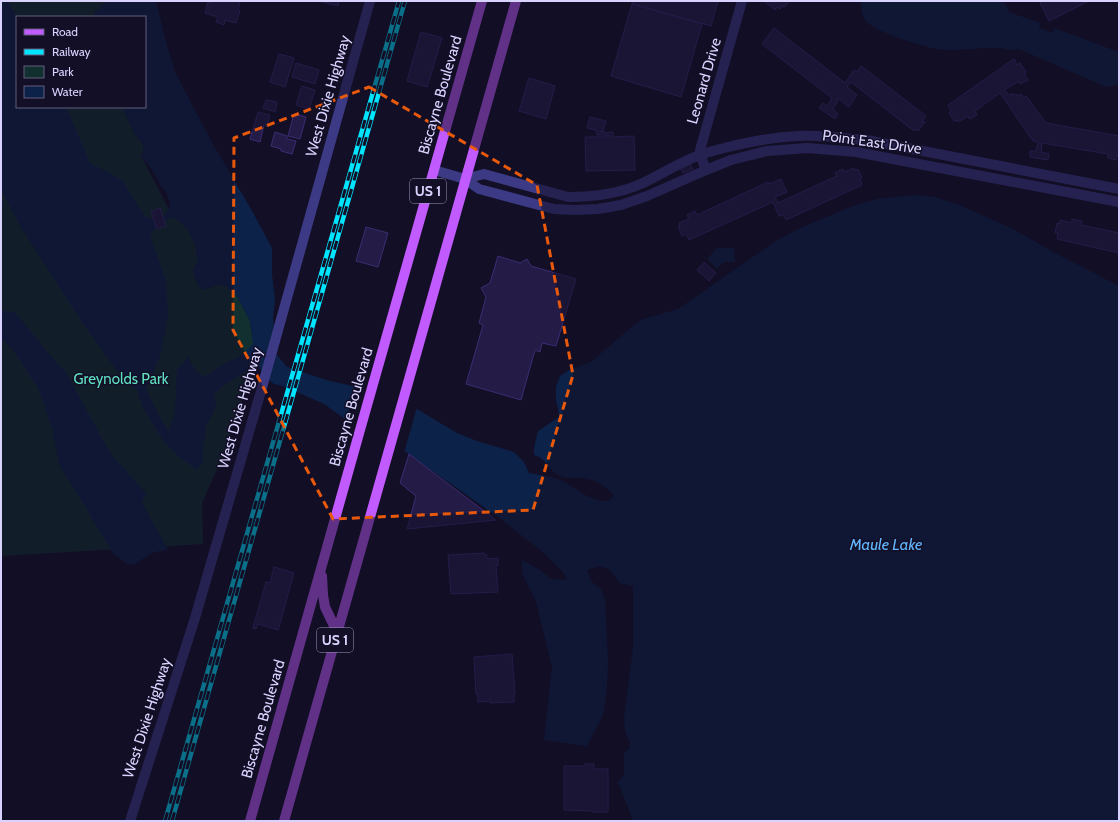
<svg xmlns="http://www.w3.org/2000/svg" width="1120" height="822" font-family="Cabin,sans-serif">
	<rect width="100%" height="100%" fill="#130f26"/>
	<polygon fill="#12302f" points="1,1 107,1 94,13 94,17 17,17 17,107 122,107 134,133 142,143 144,150 141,156 173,217 181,223 187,229 195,244 198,260 193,271 203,290 219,284 227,286 237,296 250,321 256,359 222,458 202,503 203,544 1,556"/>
	<g fill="#0c2248" fill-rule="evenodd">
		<path d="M1 1H6L10 5 17 17V107H66L90 163 122 180 144 216 149 218 163 216 169 210 170 204 167 193 160 185 154 172 141 156 144 150 142 143 134 133 122 107H145V17H94V13L107 1H156L167 46 175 72 210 139 251 209 272 248V274L275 300 273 318 275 340 277 355 287 367 330 381 372 390 402 400 457 433 477 441 514 452 524 462 529 473C539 475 551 476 560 480 577 488 589 502 609 501L614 495C604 485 597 480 582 478 575 478 567 479 560 476 552 473 549 465 542 459 540 457 537 456 534 455V448L538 431 559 417 558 408 556 401V387L560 376 571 369 591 362 640 320 678 309 776 241 798 229 853 206 877 199 913 195 935 197 959 205 1013 229 1055 253 1119 286V821H632V818L618 782 624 775V753L629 749 630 742 625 731 624 718 633 648V586L620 583 610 570 600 566 587 570 592 582 601 589 605 601 608 661 607 688 603 715 587 746 544 740 552 667 536 601 522 573V560L540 570 551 579 567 580 563 572 543 552 502 520 410 455 391 442 360 430 324 404 283 386 274 384 265 377 257 363 253 367 224 385 214 394 216 407 206 426 203 447V463L196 469 179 457 164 442 143 408 137 390 124 380 81 321 19 224 1 189ZM173 217 181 223 187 229 195 244 198 260 193 271 197 284 203 290 219 284 226 286 237 296 250 321 253 344 242 355 222 365 204 377 195 370 188 357 177 370 175 412 169 432 157 412 146 389 160 356 168 316 166 280 150 237C154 226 162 221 173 217Z"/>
		<path d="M862 1H1001L1006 5 1009 12 1040 23 1039 28 1053 33 1054 28 1119 52V84L1107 87 1019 49C1017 49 1013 50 1010 50 1007 50 1004 48 1001 48 980 47 958 52 937 49 922 46 875 32 866 21 862 15 860 8 862 1Z"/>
		<polygon points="717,248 734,248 735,262 724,262 717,269 707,259"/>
		<path d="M1 311 15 312 44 348 67 374 110 453 146 493 142 503 168 550C153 551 147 555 136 564H127L113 553 59 464 52 429 39 390 13 350 1 338Z"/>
	</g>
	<polygon fill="#130f26" points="356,384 372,388 403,398 417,407 404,453 390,444 359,432 346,422"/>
	<g fill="#241b47" stroke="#3b2d73">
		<polygon points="211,1 240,1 238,10 240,11 236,23 225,20 224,25 216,22 218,17 205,13 208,2 210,3"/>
		<polygon points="319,1 339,1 338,6"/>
		<polygon points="633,1 718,1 711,26 632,4"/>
		<polygon points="764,1 789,1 785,7 783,6 780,9 777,7 775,10"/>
		<polygon points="1045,1 1089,1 1049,21 1040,3"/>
		<polygon points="632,4 702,24 681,97 611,76"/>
		<polygon points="774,28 845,83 854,70 857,72 861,66 926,116 922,121 925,122 918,131 916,129 914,131 851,82 847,87 857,95 849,107 838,98 837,100 838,101 833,109 838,114 835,119 819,108 823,103 827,106 832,98 762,44"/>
		<polygon points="421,32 442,38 427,87 407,81"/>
		<polygon points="279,54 294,58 285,87 270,82"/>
		<polygon points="1014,59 1017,65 1020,63 1026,72 1024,73 1028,80 1020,84 1019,81 1004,90 1009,95 1012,93 1013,96 1016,94 1017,96 1021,94 1024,98 1026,96 1046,123 1119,136 1119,156 1116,156 1116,160 1108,158 1108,154 1042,143 1041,152 1049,154 1048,160 1030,157 1030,151 1036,151 1038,142 1033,141 1000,93 975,111 977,115 970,119 968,116 958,122 957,120 954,121 949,113 951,111 948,105"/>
		<polygon points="296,63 319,70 315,84 292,77"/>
		<polygon points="529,78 555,86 546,119 519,111"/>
		<polygon points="302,86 315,90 309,109 296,105"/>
		<polygon points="266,100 277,102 275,112 263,108"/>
		<polygon points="258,112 270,115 267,126 264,125 260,142 250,139"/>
		<polygon points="294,114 306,117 300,139 288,136"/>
		<polygon points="590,117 606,121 603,132 600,131 600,133 613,132 613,137 634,136 635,170 586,171 585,137 608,137 608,135 597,135 596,130 587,128"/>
		<polygon points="275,132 287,136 287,139 296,141 292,154 281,151 281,149 271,146"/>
		<polygon points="689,162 693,169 683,173 680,167"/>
		<polygon points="854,168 855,171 858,169 862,178 860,179 862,185 786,220 783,215 779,216 773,202 689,240 686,234 682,236 678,226 680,226 679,223 689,219 687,215 695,211 697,215 768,182 769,184 781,179 787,192 775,197 778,203 837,176 835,173 843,169 844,172"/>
		<polygon points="160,208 166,226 157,229 151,212"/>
		<polygon points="1072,219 1082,221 1081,225 1119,233 1119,253 1057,239 1058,233 1055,233 1057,223 1060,224 1060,220 1072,223"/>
		<polygon points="366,227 388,233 378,267 356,261"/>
		<polygon points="498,256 520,263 527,259 531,266 576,279 556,346 542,343 540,352 535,350 521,400 466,384 483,325 479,323 486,297 481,288 490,283"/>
		<polygon points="704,262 716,273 709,281 697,270"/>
		<polygon points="409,454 496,520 407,529 416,496 400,483"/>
		<polygon points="484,553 484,555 487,555 487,559 498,558 498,566 496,566 498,592 451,594 448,555"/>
		<polygon points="274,567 294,573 278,630 258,624 256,629 253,628 266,582 270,583"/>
		<polygon points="512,654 515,694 514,694 514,702 490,703 490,701 478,702 478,694 476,694 474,657"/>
		<polygon points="585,764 594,764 594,769 608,769 608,812 592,812 592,811 564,810 564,766 585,766"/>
	</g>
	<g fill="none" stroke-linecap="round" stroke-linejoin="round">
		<g stroke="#3d3a85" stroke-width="10">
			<polyline points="434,170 465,179 479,189 554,209 575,210 598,209 621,205 647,196 706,170 731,160 767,151 807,148 856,152 1119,202"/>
			<polyline points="706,170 700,154 700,150 742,1"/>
			<path d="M465 179 484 174 568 197C594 197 619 194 643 183 662 174 680 162 700 155 708 152 716 150 724 148 748 142 774 137 799 136 821 135 843 138 866 140L1119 189"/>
			<polyline points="130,821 195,618 261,391 370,1"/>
		</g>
		<g stroke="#c25bff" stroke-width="10">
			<polyline points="322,576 323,595 325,607 337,632"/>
			<polyline points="250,821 360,430 482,1"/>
			<polyline points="284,821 516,1"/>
		</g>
		<g stroke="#00e5ff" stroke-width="4.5">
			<g id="rail">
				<polyline points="165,821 399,1"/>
				<polyline points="172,821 405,1"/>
			</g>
		</g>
		<use href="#rail" stroke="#130f26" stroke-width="3" stroke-dasharray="9" stroke-linecap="butt"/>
	</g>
	<path d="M0 0H1120V822H0ZM369 87 537 185 573 375 533 510 333 519 233 330 234 138Z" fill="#130f26" fill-opacity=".55" fill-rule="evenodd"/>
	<path fill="none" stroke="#e8590c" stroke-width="3" stroke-dasharray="8 5" stroke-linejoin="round" d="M369 87 537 185 573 375 533 510 333 519 233 330 234 138Z"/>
	<g text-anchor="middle" stroke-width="3" stroke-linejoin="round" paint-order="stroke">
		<g fill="#130f26" stroke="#9e99be" stroke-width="1">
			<rect x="410" y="179" width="36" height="24" rx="3"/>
			<rect x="317" y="628" width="36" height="24" rx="3"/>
		</g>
		<g font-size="14" font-weight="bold" fill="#d9d4ff">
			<text x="428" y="196">US 1</text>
			<text x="335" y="645">US 1</text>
		</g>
		<g font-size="15" fill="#d9d4ff" stroke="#130f26">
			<text transform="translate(704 81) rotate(-74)" y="5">Leonard Drive</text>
			<text transform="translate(440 95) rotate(-74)" y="5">Biscayne Boulevard</text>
			<text transform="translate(328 96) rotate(-74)" y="5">West Dixie Highway</text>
			<text transform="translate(872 142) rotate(8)" y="5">Point East Drive</text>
			<text transform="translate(351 407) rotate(-74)" y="5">Biscayne Boulevard</text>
			<text transform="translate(240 408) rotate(-74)" y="5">West Dixie Highway</text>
			<text transform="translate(147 718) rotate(-72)" y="5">West Dixie Highway</text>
			<text transform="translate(263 719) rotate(-74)" y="5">Biscayne Boulevard</text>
		</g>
		<g font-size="15" fill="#5fe0c0" stroke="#130f26">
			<text x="121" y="384">Greynolds Park</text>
		</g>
		<g font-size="16" font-style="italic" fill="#62b6ff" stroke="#130f26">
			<text x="886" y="550">Maule Lake</text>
		</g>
	</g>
	<rect width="1120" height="822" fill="none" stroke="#d9d4ff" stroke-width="4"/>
	<rect x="16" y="16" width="130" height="92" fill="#130f26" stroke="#625e7d"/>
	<rect x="24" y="29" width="20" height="6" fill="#c25bff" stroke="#625e7d"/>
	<text x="52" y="36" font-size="12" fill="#d9d4ff">Road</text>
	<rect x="24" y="49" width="20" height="6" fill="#00e5ff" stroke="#625e7d"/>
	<text x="52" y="56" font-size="12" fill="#d9d4ff">Railway</text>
	<rect x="24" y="66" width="20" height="12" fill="#12302f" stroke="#625e7d"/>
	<text x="52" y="76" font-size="12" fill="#d9d4ff">Park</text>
	<rect x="24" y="86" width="20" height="12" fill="#0c2248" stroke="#625e7d"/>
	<text x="52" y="96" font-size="12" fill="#d9d4ff">Water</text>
</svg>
